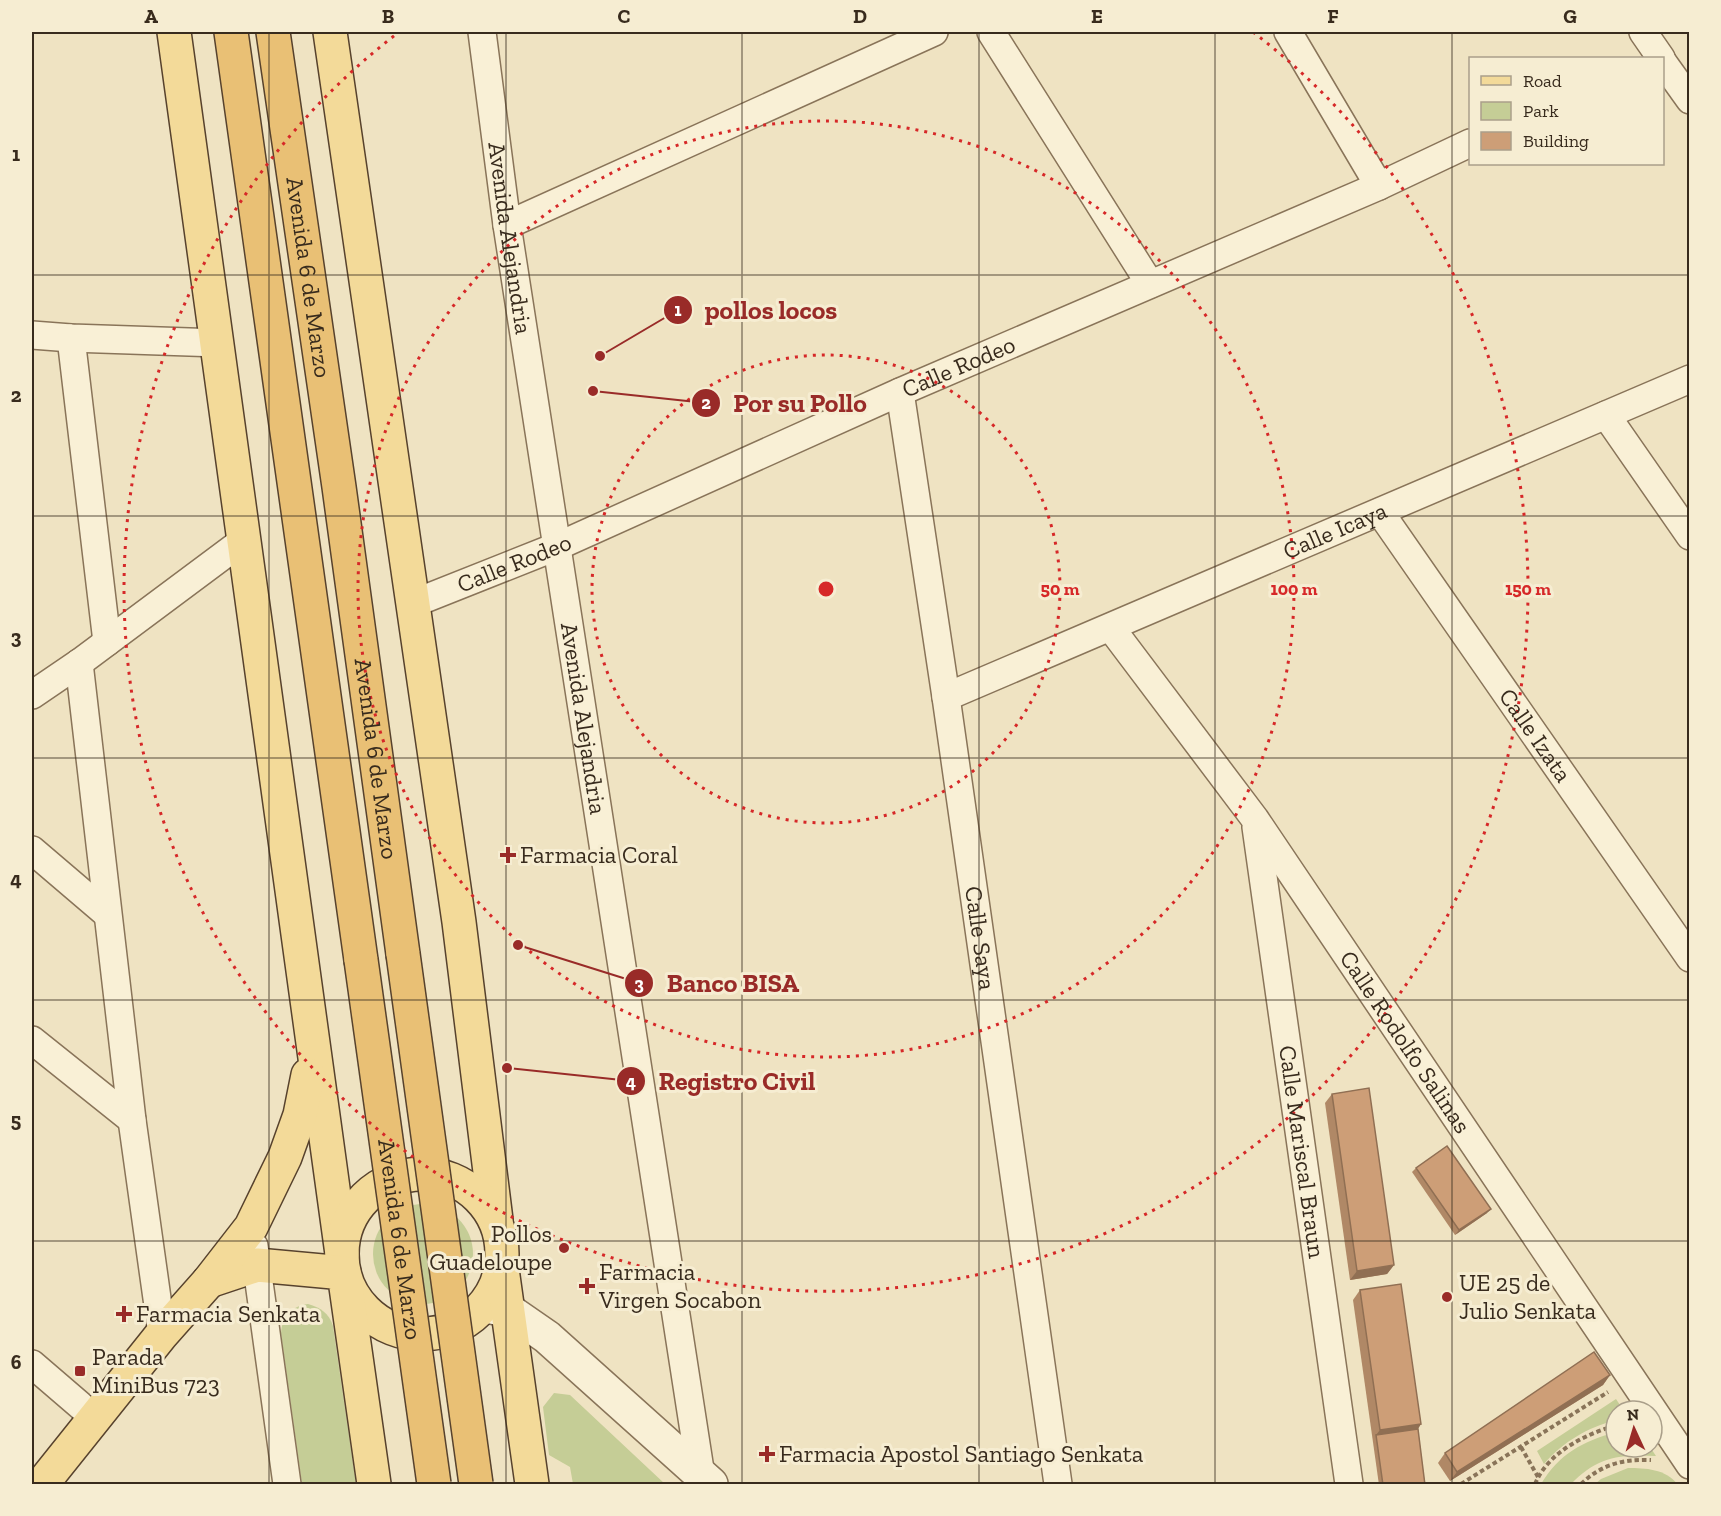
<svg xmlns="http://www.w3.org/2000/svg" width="1721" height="1516" font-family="'Zilla Slab',serif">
	<rect width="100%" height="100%" fill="#efe3c2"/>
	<g fill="#c5cd96">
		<circle cx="423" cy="1254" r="50"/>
		<path d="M308 1304C321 1308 329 1313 333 1326L356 1484H302L281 1333C282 1317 291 1306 308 1304Z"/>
		<polygon points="554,1393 570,1395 665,1484 573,1484 570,1467 549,1455 543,1407"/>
		<path d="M1616 1399 1624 1411H1616V1420C1587 1428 1564 1441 1544 1464L1537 1451Z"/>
		<path d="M1616 1432V1447H1650L1656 1456C1619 1454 1597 1457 1571 1484H1541C1560 1453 1582 1442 1616 1432Z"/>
		<path d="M1628 1468C1645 1468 1666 1469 1677 1484H1595L1601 1479Z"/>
	</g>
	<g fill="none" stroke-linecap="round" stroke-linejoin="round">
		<g stroke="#897459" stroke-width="30">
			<g id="minor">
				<path id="s1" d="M482 32 507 225 701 1476"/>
				<polyline points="991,32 1150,284"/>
				<polyline points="1288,32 1379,186"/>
				<polyline points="1643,32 1661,58"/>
				<polyline points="1662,61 1690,100"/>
				<polyline points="507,225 934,32"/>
				<polyline points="32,335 71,338 219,343"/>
				<polyline points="71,338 107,642"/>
				<path id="s2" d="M900 392 946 697 1058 1484"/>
				<polyline points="1606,415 1690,536"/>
				<path id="s3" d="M1380 512 1690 958"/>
				<path id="s4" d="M412 604 558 546 900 392 1379 186 1470 143"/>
				<path id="s5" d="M1111 628 1255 819 1690 1465"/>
				<polyline points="79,663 132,1120 162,1334"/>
				<polyline points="32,695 79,663 244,540"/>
				<path id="s6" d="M946 697 1690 379"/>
				<path id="s7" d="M1256 827 1349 1484"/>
				<polyline points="32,850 107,914"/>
				<polyline points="32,1040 132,1120"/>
				<polyline points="254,1246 287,1484"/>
				<polyline points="32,1364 96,1419"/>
			</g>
		</g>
		<g stroke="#897459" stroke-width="36">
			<polyline id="tertiary" points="485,1306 508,1310 547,1337 711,1484"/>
		</g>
		<g stroke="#57422d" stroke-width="36">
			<g id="primary">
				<path d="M174 32C233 439 283 847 342 1254"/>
				<polyline points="330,32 459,922 496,1220"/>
				<circle cx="422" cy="1254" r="80"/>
				<polyline points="502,1269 532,1484"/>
				<polyline points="209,1281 257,1265 344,1273 374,1484"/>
				<polyline points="42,1484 162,1334 209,1281 251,1227 285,1157 300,1115 308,1075"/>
			</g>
		</g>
		<g stroke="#57422d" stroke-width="36">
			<g id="trunk">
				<polyline points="231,32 361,960"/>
				<path id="s8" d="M273 32 339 487 403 954"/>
			</g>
		</g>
		<g stroke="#897459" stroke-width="4" stroke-dasharray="4.5 3" stroke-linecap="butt">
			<polyline points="1521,1447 1538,1477"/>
			<polyline points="1461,1484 1608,1392"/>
			<path d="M1535 1484C1549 1451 1585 1435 1616 1425"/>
			<path d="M1581 1484C1602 1464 1623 1459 1651 1460"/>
		</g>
		<use href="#minor" stroke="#f9f0d6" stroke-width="27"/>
		<use href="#tertiary" stroke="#f9f0d6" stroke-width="33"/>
		<use href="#primary" stroke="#f3da99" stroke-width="33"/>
		<use href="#trunk" stroke="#e9c075" stroke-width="33"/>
		<g stroke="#57422d" stroke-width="36" stroke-linecap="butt">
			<g id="trunk-bridge">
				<polyline points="403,954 476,1484"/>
				<path id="s9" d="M361 960 434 1484"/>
			</g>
		</g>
		<use href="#trunk-bridge" stroke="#e9c075" stroke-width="33"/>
	</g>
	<g fill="#b08866">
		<polygon points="1332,1094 1394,1265 1387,1274 1350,1280 1325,1103"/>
		<polygon points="1416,1168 1487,1213 1455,1235 1412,1172"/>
		<polygon points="1360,1290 1418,1429 1425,1485 1379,1485 1353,1300"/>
		<polygon points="1610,1375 1603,1385 1450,1481 1438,1463 1445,1453"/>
	</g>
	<g fill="#906f53">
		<polygon points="1491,1209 1487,1213 1455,1235 1459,1230"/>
		<polygon points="1394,1265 1387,1274 1350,1280 1357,1271"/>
		<polygon points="1610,1375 1603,1385 1450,1481 1457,1472"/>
		<polygon points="1421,1424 1415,1434 1376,1435 1380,1430"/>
	</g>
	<g fill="#cd9e77" stroke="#906f53" stroke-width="1.5">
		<polygon points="1369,1088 1394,1265 1357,1271 1332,1094"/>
		<polygon points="1447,1146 1491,1209 1459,1230 1416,1168"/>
		<polygon points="1401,1284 1421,1424 1380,1430 1360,1290"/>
		<polygon points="1594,1352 1610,1375 1457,1472 1445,1453"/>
		<polygon points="1418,1429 1425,1485 1383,1485 1376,1435"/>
	</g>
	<path fill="none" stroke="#382b1d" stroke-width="1.5" stroke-opacity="0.55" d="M269 32V1484M506 32V1484M742 32V1484M979 32V1484M1215 32V1484M1452 32V1484M32 275H1690M32 516H1690M32 758H1690M32 1000H1690M32 1241H1690"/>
	<g fill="none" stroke="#d62828" stroke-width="3" stroke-dasharray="3 6">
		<circle cx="826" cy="589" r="234"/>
		<circle cx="826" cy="589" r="468"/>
		<path d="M1253 32A702 702 0 1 1 399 32"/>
	</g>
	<g fill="#992b28" stroke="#f6edd2" stroke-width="2">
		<path d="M505 846h6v6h6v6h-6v6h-6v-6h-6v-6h6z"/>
		<circle cx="564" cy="1248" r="6"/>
		<path d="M584 1277h6v6h6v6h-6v6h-6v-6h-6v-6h6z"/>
		<circle cx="1447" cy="1297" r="6"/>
		<path d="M121 1305h6v6h6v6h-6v6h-6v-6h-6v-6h6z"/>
		<rect x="74" y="1365" width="12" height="12" rx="3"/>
		<path d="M764 1445h6v6h6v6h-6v6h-6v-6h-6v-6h6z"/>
	</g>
	<g text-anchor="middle" stroke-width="6" stroke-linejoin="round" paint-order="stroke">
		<g font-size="24" fill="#382b1d" stroke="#f6edd2">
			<text dy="8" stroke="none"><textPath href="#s1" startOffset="208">Avenida Alejandria</textPath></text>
			<text dy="8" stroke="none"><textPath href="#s8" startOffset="248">Avenida 6 de Marzo</textPath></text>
			<text dy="8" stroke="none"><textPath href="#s4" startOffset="596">Calle Rodeo</textPath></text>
			<text dy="8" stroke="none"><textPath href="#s6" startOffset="423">Calle Icaya</textPath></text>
			<text dy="8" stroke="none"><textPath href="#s4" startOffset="110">Calle Rodeo</textPath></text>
			<text dy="8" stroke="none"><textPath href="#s1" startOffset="694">Avenida Alejandria</textPath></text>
			<text dy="8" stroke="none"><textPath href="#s3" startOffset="272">Calle Izata</textPath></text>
			<text dy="8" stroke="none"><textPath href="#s8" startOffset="734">Avenida 6 de Marzo</textPath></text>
			<text dy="8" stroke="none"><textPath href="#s2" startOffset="552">Calle Saya</textPath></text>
			<text dy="8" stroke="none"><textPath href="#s5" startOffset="508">Calle Rodolfo Salinas</textPath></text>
			<text dy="8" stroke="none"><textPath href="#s7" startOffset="328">Calle Mariscal Braun</textPath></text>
			<text dy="8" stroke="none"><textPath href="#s9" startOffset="282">Avenida 6 de Marzo</textPath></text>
		</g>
		<g font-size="24" fill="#382b1d" stroke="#f6edd2" text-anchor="start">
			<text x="520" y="863">Farmacia Coral</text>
			<text x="552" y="1242" text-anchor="end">Pollos<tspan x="552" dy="28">Guadeloupe</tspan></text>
			<text x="599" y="1280">Farmacia<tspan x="599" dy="28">Virgen Socabon</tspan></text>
			<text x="1459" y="1291">UE 25 de<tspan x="1459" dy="28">Julio Senkata</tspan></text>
			<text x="136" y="1322">Farmacia Senkata</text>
			<text x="92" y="1365">Parada<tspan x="92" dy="28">MiniBus 723</tspan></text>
			<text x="779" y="1462">Farmacia Apostol Santiago Senkata</text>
		</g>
	</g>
	<circle cx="826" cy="589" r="9" fill="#d62828" stroke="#f6edd2" stroke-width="3"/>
	<g font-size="18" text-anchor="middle" font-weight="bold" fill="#d62828" stroke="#f6edd2" stroke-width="6" stroke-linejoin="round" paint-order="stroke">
		<text x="1060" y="595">50 m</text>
		<text x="1294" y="595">100 m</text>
		<text x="1528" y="595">150 m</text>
	</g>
	<path fill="none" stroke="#992b28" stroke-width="2" d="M600 356L678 310M593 391L706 403M518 945L639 983M507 1068L631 1081"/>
	<g fill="#992b28" stroke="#f6edd2" stroke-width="2">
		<circle cx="600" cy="356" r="6"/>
		<circle cx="593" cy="391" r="6"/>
		<circle cx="518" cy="945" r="6"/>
		<circle cx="507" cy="1068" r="6"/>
		<circle cx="678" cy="310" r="15"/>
		<circle cx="706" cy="403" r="15"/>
		<circle cx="639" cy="983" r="15"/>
		<circle cx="631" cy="1081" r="15"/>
	</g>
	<g font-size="18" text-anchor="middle" font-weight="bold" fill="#fff">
		<text x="678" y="316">1</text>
		<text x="706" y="409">2</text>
		<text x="639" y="990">3</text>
		<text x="631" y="1088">4</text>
	</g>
	<g font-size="26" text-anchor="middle" font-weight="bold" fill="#992b28" stroke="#f6edd2" stroke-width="6" stroke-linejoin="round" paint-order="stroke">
		<text x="771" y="319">pollos locos</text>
		<text x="800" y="412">Por su Pollo</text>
		<text x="733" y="992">Banco BISA</text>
		<text x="737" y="1090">Registro Civil</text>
	</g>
	<rect width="1721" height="1516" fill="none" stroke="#f6edd2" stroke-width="66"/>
	<rect x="1469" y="57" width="195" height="108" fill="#f6edd2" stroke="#aa9f8a" stroke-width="1.5"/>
	<rect x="1481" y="76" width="30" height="9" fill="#f3da99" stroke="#aa9f8a" stroke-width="1.5"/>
	<text x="1523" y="87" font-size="18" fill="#382b1d">Road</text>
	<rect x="1481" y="102" width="30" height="18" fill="#c5cd96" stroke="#aa9f8a" stroke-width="1.5"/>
	<text x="1523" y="117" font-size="18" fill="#382b1d">Park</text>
	<rect x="1481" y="132" width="30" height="18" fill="#cd9e77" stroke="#aa9f8a" stroke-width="1.5"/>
	<text x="1523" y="147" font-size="18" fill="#382b1d">Building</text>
	<g transform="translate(1634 1429) rotate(356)"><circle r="28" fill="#f6edd2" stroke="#aa9f8a" stroke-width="1.5"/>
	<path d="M0-4.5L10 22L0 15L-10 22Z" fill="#992b28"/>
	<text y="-9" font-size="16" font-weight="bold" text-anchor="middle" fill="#382b1d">N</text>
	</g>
	<rect x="33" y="33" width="1655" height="1450" fill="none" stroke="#382b1d" stroke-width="2"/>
	<g font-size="20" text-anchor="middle" font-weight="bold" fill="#382b1d">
		<text x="151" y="23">A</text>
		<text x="388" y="23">B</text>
		<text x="624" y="23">C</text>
		<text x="860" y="23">D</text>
		<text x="1097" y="23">E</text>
		<text x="1333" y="23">F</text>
		<text x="1570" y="23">G</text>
		<text x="16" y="161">1</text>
		<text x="16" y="402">2</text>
		<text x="16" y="644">3</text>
		<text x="16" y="886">4</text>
		<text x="16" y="1127">5</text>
		<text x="16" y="1369">6</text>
	</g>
</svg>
